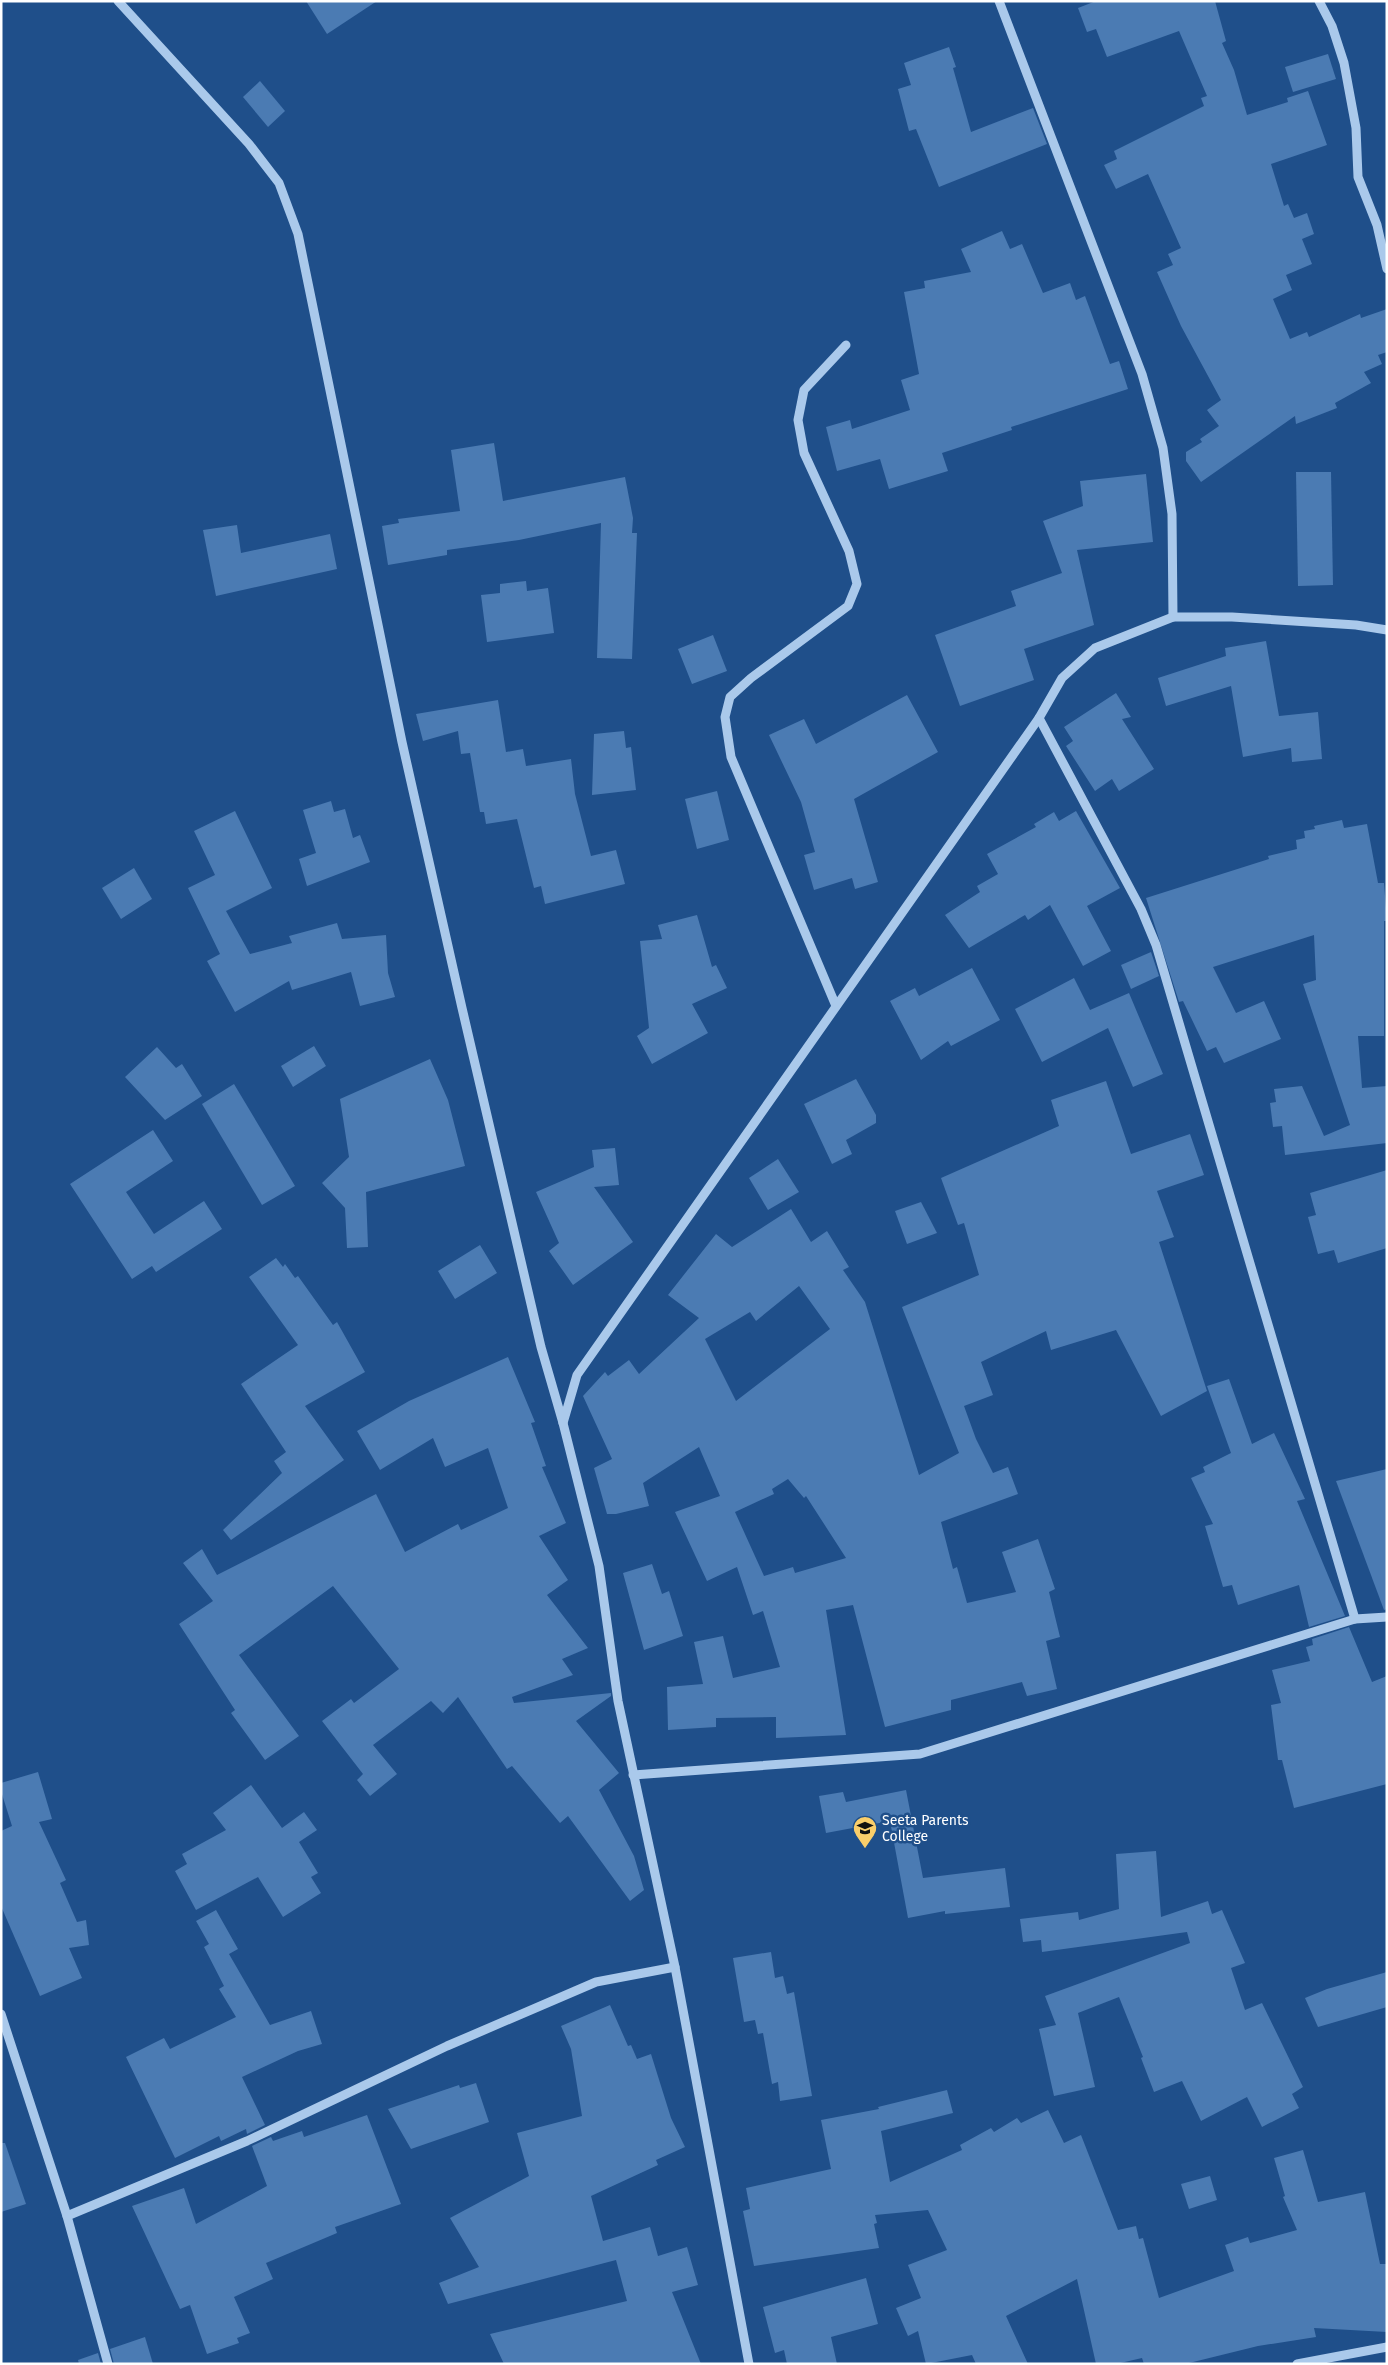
<svg xmlns="http://www.w3.org/2000/svg" width="1388" height="2365" font-family="'Fira Sans',sans-serif">
	<rect width="100%" height="100%" fill="#1f4f8a"/>
	<g fill="#4b7bb3" fill-rule="evenodd">
		<polygon points="306,1 377,1 327,34"/>
		<polygon points="1096,1 1215,1 1226,41 1222,43 1234,70 1247,115 1288,102 1287,98 1308,91 1327,145 1271,164 1284,206 1288,204 1294,218 1307,213 1314,234 1302,239 1312,264 1286,275 1292,290 1273,299 1290,339 1307,332 1309,337 1360,314 1361,318 1387,309 1387,352 1378,355 1382,364 1364,372 1371,383 1335,403 1337,408 1296,424 1295,416 1201,482 1186,461 1186,452 1202,442 1200,439 1219,426 1207,410 1221,400 1181,326 1157,272 1173,265 1168,254 1181,248 1148,174 1116,189 1104,165 1117,159 1114,151 1204,106 1201,98 1207,96 1179,31 1107,57 1096,29 1087,32 1078,8"/>
		<polygon points="949,47 956,67 953,68 971,132 1033,108 1047,144 939,187 916,129 909,131 898,89 911,85 904,63"/>
		<polygon points="1328,54 1336,79 1293,92 1285,67"/>
		<polygon points="260,81 285,111 268,127 243,97"/>
		<polygon points="1002,231 1010,249 1022,244 1043,293 1070,283 1076,300 1085,296 1110,364 1119,361 1128,389 1011,427 1012,430 942,453 948,471 889,489 880,459 837,471 826,427 850,420 852,429 910,410 901,380 919,374 904,292 925,288 924,281 971,272 961,249"/>
		<polygon points="494,443 503,501 625,477 633,518 632,533 637,533 632,659 597,658 601,523 519,540 447,550 447,555 388,565 382,526 399,523 398,519 460,511 451,450"/>
		<polygon points="1296,472 1331,472 1333,585 1298,586"/>
		<polygon points="1146,474 1153,542 1077,550 1094,625 1024,649 1034,680 960,706 935,635 1016,606 1011,591 1062,573 1043,521 1083,506 1080,481"/>
		<polygon points="237,525 241,553 330,534 337,569 216,596 203,530"/>
		<polygon points="526,581 527,591 548,588 554,633 487,642 481,595 500,593 500,584"/>
		<polygon points="713,635 727,671 692,684 678,649"/>
		<polygon points="1266,641 1279,716 1318,712 1322,759 1292,762 1291,748 1243,757 1231,686 1166,706 1158,678 1226,656 1225,648"/>
		<polygon points="1116,693 1131,717 1122,719 1154,769 1119,791 1112,779 1095,791 1066,746 1073,741 1064,727"/>
		<polygon points="907,695 938,752 854,799 878,882 855,889 852,878 814,890 804,855 815,852 801,802 769,735 804,719 816,744"/>
		<polygon points="498,700 506,752 523,749 526,766 571,759 575,794 591,856 616,850 625,884 545,904 541,886 534,888 517,819 486,824 484,812 480,812 470,753 461,754 458,731 423,741 416,714"/>
		<polygon points="624,731 626,748 631,747 636,790 592,795 594,734"/>
		<polygon points="717,791 729,840 697,849 685,799"/>
		<polygon points="331,801 334,812 345,809 353,838 360,835 370,862 307,886 299,859 316,853 303,810"/>
		<polygon points="235,811 272,888 226,911 250,954 292,943 289,936 337,923 342,939 386,935 388,973 395,997 360,1006 351,972 292,990 289,981 235,1012 207,961 220,954 188,888 215,875 194,831"/>
		<polygon points="1076,811 1120,888 1087,906 1111,951 1083,966 1050,905 1028,920 1025,915 969,948 945,915 980,892 977,886 998,874 987,854 1036,827 1034,824 1054,812 1059,821"/>
		<polygon points="1342,820 1344,828 1367,824 1378,883 1384,883 1387,921 1384,921 1384,1036 1358,1036 1362,1088 1387,1086 1387,1143 1285,1155 1282,1126 1273,1127 1270,1103 1276,1102 1274,1089 1302,1086 1324,1136 1350,1125 1303,984 1316,980 1314,935 1213,967 1236,1013 1264,1001 1281,1039 1224,1063 1216,1047 1207,1051 1183,1001 1179,1002 1146,898 1269,859 1268,856 1297,849 1296,840 1305,838 1304,831 1315,829 1314,826"/>
		<polygon points="134,868 152,899 121,919 102,888"/>
		<polygon points="697,915 712,967 716,965 727,988 692,1004 708,1033 652,1064 637,1036 649,1028 640,941 662,939 658,925"/>
		<polygon points="1151,952 1159,976 1131,989 1121,965"/>
		<polygon points="972,968 1000,1020 951,1046 948,1041 921,1060 890,1001 915,988 919,996"/>
		<polygon points="1074,978 1090,1010 1129,993 1163,1074 1133,1087 1108,1028 1042,1062 1015,1009"/>
		<polygon points="314,1046 326,1066 293,1087 281,1066"/>
		<polygon points="157,1047 176,1068 182,1064 202,1096 165,1120 125,1077"/>
		<polygon points="430,1059 448,1100 465,1166 366,1192 368,1247 347,1248 345,1208 322,1183 349,1157 340,1099"/>
		<polygon points="856,1079 876,1115 876,1123 846,1140 852,1154 832,1164 804,1104"/>
		<path d="M1106 1081 1131 1154 1190 1134 1204 1175 1157 1191 1174 1237 1159 1242 1207 1391 1161 1416 1116 1330 1051 1350 1046 1331 981 1362 993 1395 964 1406 976 1439 993 1473 1008 1467 1018 1494 941 1522 953 1569 957 1567 967 1603 1016 1592 1002 1552 1038 1539 1055 1589 1049 1592 1060 1637 1046 1641 1057 1689 1027 1696 1022 1682 951 1700V1710L885 1727 853 1605 826 1610 846 1735 776 1738V1717L716 1718V1727L668 1730 667 1687 703 1684 694 1642 723 1636 733 1678 780 1667 763 1611 753 1615 737 1567 707 1581 675 1512 720 1496 699 1447 643 1483 649 1506 616 1514H607L594 1468 612 1459 583 1396 605 1372 608 1376 629 1360 639 1374 699 1318 668 1295 716 1234 732 1247 791 1209 811 1242 827 1231 849 1267 843 1270 865 1302 919 1475 959 1453 902 1307 979 1275 964 1223 958 1225 941 1178 1059 1126 1051 1100ZM799 1286 830 1329 736 1401 705 1339 750 1312 756 1321ZM788 1479 804 1498 806 1496 846 1558 795 1573 793 1567 764 1576 735 1512 774 1494 772 1489Z"/>
		<polygon points="234,1084 295,1186 262,1205 202,1104"/>
		<polygon points="153,1130 173,1161 126,1192 154,1234 204,1201 222,1229 156,1272 152,1266 132,1279 70,1184"/>
		<polygon points="615,1148 619,1185 594,1187 633,1242 573,1285 549,1251 559,1243 536,1192 594,1167 592,1150"/>
		<polygon points="778,1159 799,1192 768,1210 749,1178"/>
		<polygon points="1387,1170 1387,1248 1338,1263 1334,1250 1318,1254 1308,1217 1316,1215 1310,1193"/>
		<polygon points="921,1202 937,1233 907,1244 895,1211"/>
		<polygon points="480,1245 497,1273 455,1299 438,1271"/>
		<polygon points="276,1258 283,1267 285,1264 295,1278 298,1276 333,1325 337,1322 365,1372 305,1406 344,1460 231,1540 223,1530 282,1473 274,1461 286,1452 241,1384 298,1345 249,1277"/>
		<polygon points="508,1357 535,1422 531,1423 546,1466 542,1467 566,1523 539,1536 568,1580 547,1595 588,1648 562,1659 573,1675 512,1697 514,1703 611,1693 611,1696 576,1721 619,1773 599,1790 634,1856 644,1890 630,1901 568,1816 560,1823 512,1766 507,1769 458,1697 443,1713 431,1701 373,1745 397,1774 370,1796 357,1780 363,1774 322,1721 351,1699 354,1703 399,1669 333,1586 239,1655 299,1736 265,1760 231,1713 235,1710 179,1624 213,1601 183,1563 202,1549 217,1575 376,1494 405,1552 458,1524 461,1530 508,1508 488,1448 445,1467 433,1438 380,1470 357,1431 409,1401"/>
		<polygon points="1229,1379 1252,1444 1274,1433 1305,1499 1297,1501 1345,1616 1309,1627 1299,1585 1238,1605 1232,1585 1223,1587 1205,1526 1213,1524 1191,1478 1205,1472 1203,1467 1231,1453 1207,1386"/>
		<polygon points="1387,1469 1387,1609 1384,1610 1336,1481"/>
		<polygon points="652,1564 662,1594 669,1591 683,1636 644,1650 623,1573"/>
		<polygon points="1349,1627 1372,1682 1387,1676 1387,1784 1294,1808 1282,1760 1278,1760 1271,1705 1281,1703 1272,1670 1310,1661 1306,1647 1313,1645 1312,1639"/>
		<polygon points="38,1772 52,1819 39,1822 66,1880 60,1883 77,1922 86,1920 89,1945 69,1948 82,1978 40,1996 1,1906 1,1831 12,1826 1,1791 1,1783"/>
		<polygon points="251,1785 282,1828 304,1812 317,1830 299,1842 318,1873 311,1877 321,1893 283,1917 258,1877 196,1910 175,1871 187,1864 182,1854 226,1830 213,1813"/>
		<polygon points="906,1790 923,1878 1005,1868 1010,1907 945,1914 945,1911 908,1918 890,1821 826,1833 819,1796 843,1792 846,1802"/>
		<polygon points="1156,1851 1161,1917 1208,1901 1212,1914 1222,1910 1245,1963 1231,1968 1245,2010 1262,2003 1303,2087 1292,2094 1299,2108 1262,2127 1247,2097 1201,2121 1182,2081 1154,2092 1141,2058 1143,2057 1119,1997 1078,2013 1095,2087 1054,2096 1039,2029 1056,2025 1045,1996 1190,1943 1187,1932 1042,1952 1041,1940 1023,1942 1020,1919 1078,1912 1079,1920 1119,1909 1116,1854"/>
		<polygon points="216,1910 238,1949 229,1954 270,2025 311,2011 322,2044 298,2051 242,2077 265,2125 247,2134 246,2129 221,2141 219,2136 175,2158 126,2057 164,2038 170,2049 236,2017 219,1989 224,1986 204,1947 209,1944 196,1921"/>
		<polygon points="771,1952 775,1978 783,1976 787,1994 794,1992 812,2096 780,2101 778,2082 772,2084 763,2033 758,2034 755,2020 744,2022 733,1958"/>
		<polygon points="1387,1972 1387,2007 1318,2027 1305,1998 1327,1989"/>
		<polygon points="610,2005 628,2046 631,2045 637,2059 651,2054 671,2118 685,2147 656,2160 658,2165 591,2196 603,2241 650,2227 658,2256 687,2247 698,2285 672,2292 701,2364 504,2364 490,2334 627,2301 616,2260 448,2304 439,2283 479,2267 450,2218 529,2176 517,2133 582,2116 571,2049 561,2026"/>
		<polygon points="476,2083 489,2122 411,2149 388,2109 459,2085 460,2088"/>
		<polygon points="947,2090 953,2113 881,2131 890,2182 962,2150 960,2145 991,2128 994,2132 1017,2118 1021,2123 1048,2110 1064,2143 1081,2135 1118,2230 1136,2226 1139,2239 1143,2238 1159,2298 1234,2271 1225,2245 1248,2237 1250,2243 1297,2230 1283,2197 1285,2196 1274,2158 1303,2150 1318,2202 1365,2192 1380,2264 1387,2264 1387,2332 1314,2328 1316,2337 1258,2346 1185,2364 1144,2364 1142,2358 1116,2364 1096,2364 1077,2279 1006,2316 1028,2364 976,2364 972,2355 926,2364 918,2331 908,2336 896,2308 921,2298 908,2265 947,2250 928,2210 875,2215 877,2223 874,2224 879,2248 754,2266 743,2211 750,2209 746,2188 831,2169 821,2120 879,2109 878,2107"/>
		<polygon points="367,2115 401,2204 335,2227 337,2233 266,2263 273,2279 234,2297 250,2333 237,2338 239,2343 207,2354 190,2305 180,2309 132,2206 184,2188 196,2224 267,2186 252,2146 271,2137 273,2141 302,2131 304,2137"/>
		<polygon points="1,2143 5,2143 26,2204 1,2212"/>
		<polygon points="1210,2176 1217,2200 1189,2209 1181,2184"/>
		<polygon points="866,2278 878,2324 831,2337 837,2364 787,2364 784,2350 775,2353 763,2307"/>
		<polygon points="145,2337 153,2364 114,2364 110,2349"/>
		<polygon points="98,2353 101,2364 79,2364 78,2360"/>
	</g>
	<g fill="none" stroke-linecap="round" stroke-linejoin="round">
		<g stroke="#aac9eb" stroke-width="9">
			<polyline points="118,1 249,144 279,183 298,234 402,742 462,1008 541,1347 563,1423 599,1566 618,1701 675,1967 749,2364"/>
			<polyline points="999,1 1142,374 1163,448 1172,514 1173,617"/>
			<polyline points="1319,1 1332,26 1344,63 1356,128 1358,177 1377,225 1387,269"/>
			<polyline points="1039,718 1141,909 1156,945 1355,1619"/>
			<polyline points="836,1006 731,757 725,717 730,697 751,678 848,606 857,584 849,551 804,453 798,420 804,390 846,345"/>
			<polyline points="563,1423 577,1375 1039,718 1062,678 1095,648 1173,617 1232,617 1356,625 1387,630"/>
			<polyline points="633,1775 920,1754 1355,1619 1387,1617"/>
			<polyline points="1,2014 67,2216 108,2364"/>
			<polyline points="67,2216 247,2141 447,2046 596,1982 675,1967"/>
			<polyline points="1297,2364 1387,2347"/>
		</g>
	</g>
	<defs>
		<g id="school-pin" transform="scale(1.25)"><path d="M0 17L-7.5 6A9.5 9.5 0 1 1 7.5 6Z" fill="#face6a" stroke="#1f4f8a"/><path d="M0-5L7-2L0 1L-7-2ZM-4 1L0 2.5L4 1V4Q0 6-4 4Z" fill="#111"/></g>
	</defs>
	<g fill-rule="evenodd">
		<use href="#school-pin" x="865" y="1828"/>
	</g>
	<g text-anchor="middle" stroke-width="5" stroke-linejoin="round" paint-order="stroke">
		<g font-size="14" fill="#fff" stroke="#1f4f8a" text-anchor="start">
			<text x="882" y="1825">Seeta Parents<tspan x="882" dy="16">College</tspan></text>
		</g>
	</g>
	<rect width="1388" height="2365" fill="none" stroke="#ffffff" stroke-width="5"/>
</svg>
